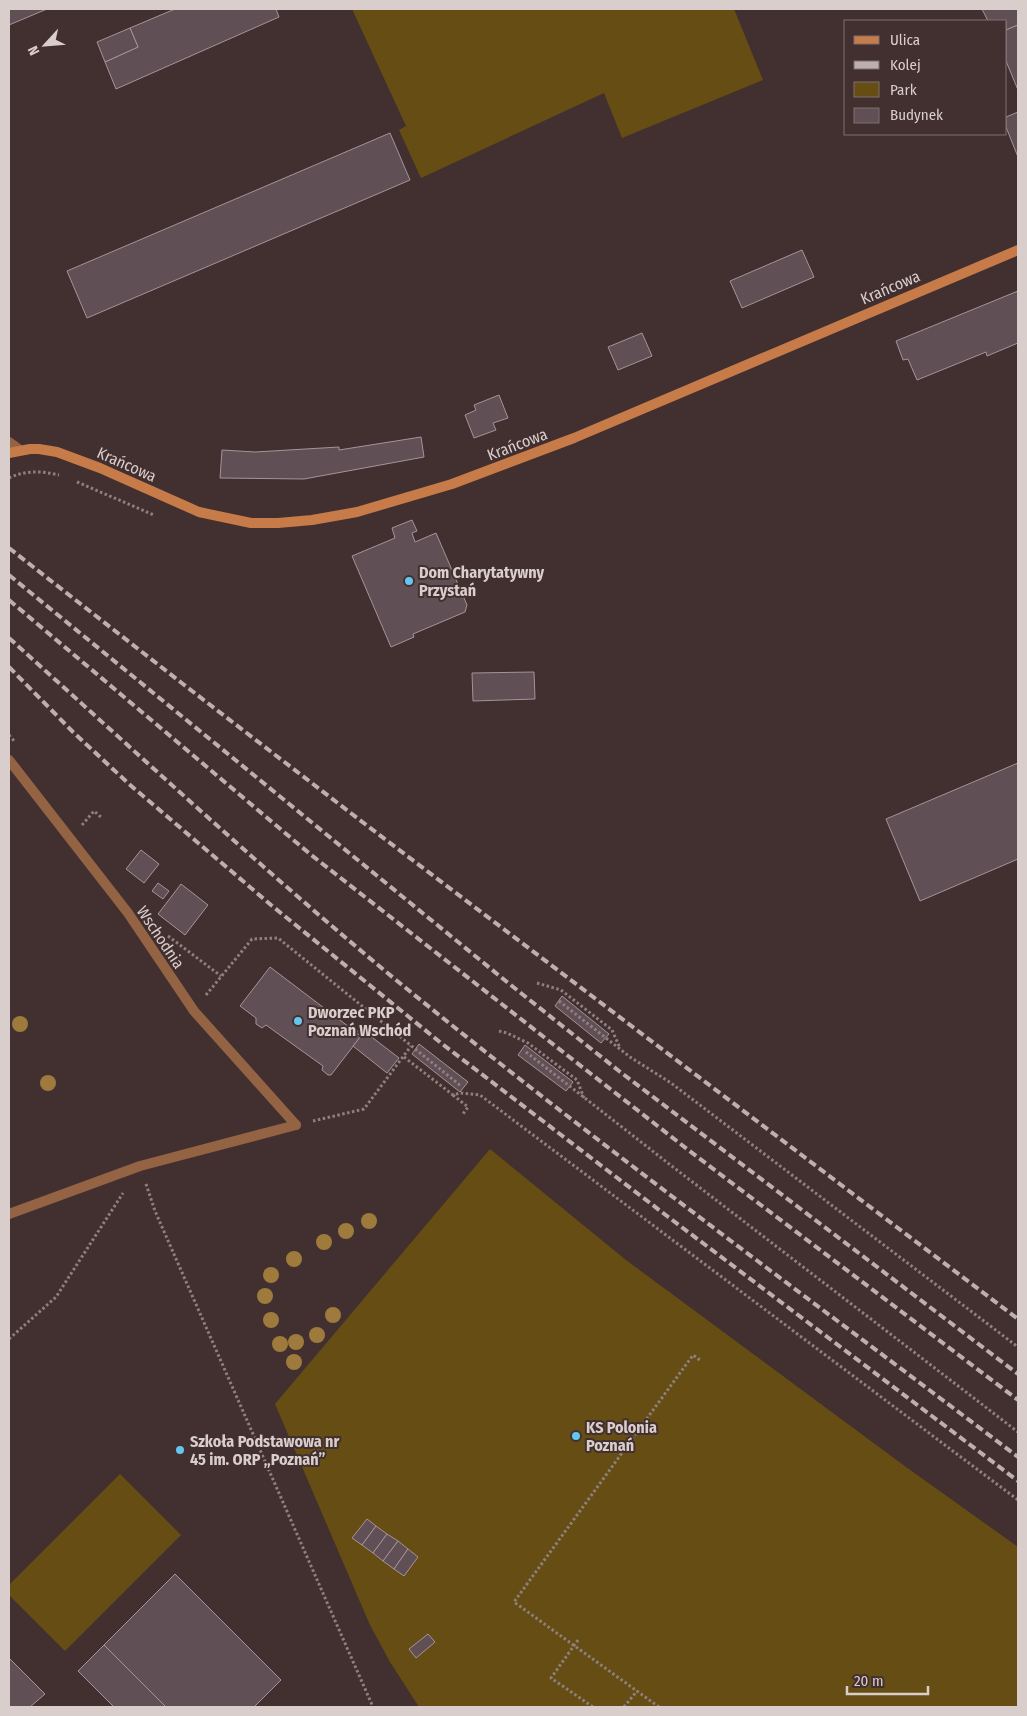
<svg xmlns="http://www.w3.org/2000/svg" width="1027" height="1716" font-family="'Fira Sans Condensed',sans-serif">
	<rect width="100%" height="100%" fill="#41302f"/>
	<g fill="#664d14">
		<polygon points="352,9 734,9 763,80 622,138 604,93 421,178 399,130 406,126"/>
		<polygon points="490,1149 626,1260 906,1467 1018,1547 1018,1707 419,1707 390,1662 370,1625 275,1404"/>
		<polygon points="120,1474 181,1535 65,1651 9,1595 9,1585"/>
	</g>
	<g fill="#614f56" stroke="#a6939b">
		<polygon points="9,9 47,9 9,25"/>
		<polygon points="175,9 276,9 279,17 116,89 105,62 138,47 130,28"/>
		<polygon points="982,9 1018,9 1018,25 1006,30 1006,21 988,21"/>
		<polygon points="1018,25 1018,90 1006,61 1006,30"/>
		<polygon points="130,28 138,47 105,62 97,42"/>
		<polygon points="1018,112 1018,157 1006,127 1006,117"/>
		<polygon points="390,133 410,180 87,318 67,271"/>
		<polygon points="802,250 814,277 742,308 730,281"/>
		<polygon points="1018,291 1018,343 987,356 986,352 917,380 908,359 903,360 896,341"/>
		<polygon points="642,333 652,356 618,370 608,347"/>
		<polygon points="499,395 508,418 493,423 496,430 474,438 465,415 476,410 474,405"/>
		<polygon points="421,437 424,457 304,479 220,478 222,450 255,452 339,447 339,450"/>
		<polygon points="412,520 417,531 412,533 415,542 436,533 467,605 465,612 413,634 414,637 391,647 352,556 395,538 392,528"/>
		<polygon points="534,672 535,699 473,701 472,673"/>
		<polygon points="1018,763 1018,859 920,901 886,819"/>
		<polygon points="141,850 159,864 144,883 126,869"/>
		<polygon points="158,883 169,891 163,899 152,891"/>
		<polygon points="181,884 208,905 185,935 158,914"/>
		<polygon points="270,967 361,1036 331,1075 328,1075 322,1070 323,1066 266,1025 262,1028 256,1024 256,1018 240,1006"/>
		<polygon points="562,996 609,1034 601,1043 555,1006"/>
		<polygon points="360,1028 399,1058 387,1073 353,1046 361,1036 356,1033"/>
		<polygon points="419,1044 468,1082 460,1092 412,1054"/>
		<polygon points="525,1045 573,1082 566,1091 518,1055"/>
		<polygon points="367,1519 376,1526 362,1545 352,1538"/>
		<polygon points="376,1526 387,1534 373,1553 362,1545"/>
		<polygon points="387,1534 398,1541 383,1561 373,1553"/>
		<polygon points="398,1541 408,1549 394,1569 383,1561"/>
		<polygon points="408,1549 418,1557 404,1576 394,1569"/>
		<polygon points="175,1574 281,1680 254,1707 166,1707 104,1645"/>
		<polygon points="428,1634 435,1642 416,1658 409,1649"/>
		<polygon points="104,1645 166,1707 114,1707 78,1671"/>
		<polygon points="9,1658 45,1694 30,1707 9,1707"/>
	</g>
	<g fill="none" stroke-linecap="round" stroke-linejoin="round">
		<g stroke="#8e807f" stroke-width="3" stroke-dasharray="2.5 2.5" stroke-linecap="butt">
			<path d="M9 478C25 470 42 471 59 475"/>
			<polyline points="77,482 154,515"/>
			<polyline points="9,735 15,742"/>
			<polyline points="82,825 94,811 102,818"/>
			<polyline points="168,936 221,976"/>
			<polyline points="537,983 561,990 612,1030 620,1048"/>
			<polyline points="206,995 252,939 278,938 461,1086"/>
			<polyline points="559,1001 630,1057 671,1083 1018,1347"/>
			<polyline points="499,1031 507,1033 528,1043 577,1080 584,1098"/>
			<polyline points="526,1052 673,1167 1018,1432"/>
			<polyline points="404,1057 453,1095 460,1093 480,1095 1018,1500"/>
			<polyline points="453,1095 468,1107 463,1114"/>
			<polyline points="313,1121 364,1109 411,1046"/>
			<polyline points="146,1184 155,1211 373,1707"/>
			<polyline points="9,1339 56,1297 123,1193"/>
			<polyline points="578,1640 551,1678 593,1707"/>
			<polyline points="624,1707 637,1691"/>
			<polyline points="659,1707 514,1602 693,1355 701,1361"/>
		</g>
		<polyline stroke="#936344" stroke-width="10" points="9,1214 140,1166 296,1125"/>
		<g stroke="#936344" stroke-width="10">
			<polyline points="9,442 20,450"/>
			<polyline points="9,760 128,913 194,1011 296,1125"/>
		</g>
		<polyline stroke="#c67b48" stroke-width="10" points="9,453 30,449 39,449 57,452 100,468 199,512 251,523 278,523 312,520 357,512 452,484 574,438 1018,250"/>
		<g stroke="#bcafae" stroke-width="4" stroke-dasharray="8 4" stroke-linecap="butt">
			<polyline points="9,548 183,684 365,824 1018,1319"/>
			<polyline points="9,575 507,982 619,1071 1018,1374"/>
			<polyline points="9,600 310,854 687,1149 1018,1400"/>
			<path d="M9 638C137 753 263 870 396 980 598 1145 810 1299 1018 1457"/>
			<polyline points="9,667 73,732 129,784 271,905 441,1043 667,1216 1018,1481"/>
		</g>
	</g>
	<g fill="#9e7b3d">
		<circle cx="20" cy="1024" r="8"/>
		<circle cx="48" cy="1083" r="8"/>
		<circle cx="369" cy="1221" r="8"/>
		<circle cx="346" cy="1231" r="8"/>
		<circle cx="324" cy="1242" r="8"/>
		<circle cx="294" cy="1259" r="8"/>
		<circle cx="271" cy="1275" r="8"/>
		<circle cx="265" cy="1296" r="8"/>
		<circle cx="333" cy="1315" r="8"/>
		<circle cx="271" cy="1320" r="8"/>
		<circle cx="317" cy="1335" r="8"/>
		<circle cx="296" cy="1342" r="8"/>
		<circle cx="280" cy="1344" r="8"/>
		<circle cx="294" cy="1362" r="8"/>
	</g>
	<g fill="#65c5ee" stroke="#41302f" stroke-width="2">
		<circle cx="409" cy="581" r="5"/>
		<circle cx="298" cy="1021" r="5"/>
		<circle cx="576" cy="1436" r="5"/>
		<circle cx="180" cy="1450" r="5"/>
	</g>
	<g text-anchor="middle" stroke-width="4" stroke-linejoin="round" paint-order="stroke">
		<g font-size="16" fill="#dacecd" stroke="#41302f">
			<text transform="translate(890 287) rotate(-23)" y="6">Krańcowa</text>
			<text transform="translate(517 444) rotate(-21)" y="6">Krańcowa</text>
			<text transform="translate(127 464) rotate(24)" y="6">Krańcowa</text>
			<text transform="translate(161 937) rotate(56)" y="6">Wschodnia</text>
		</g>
		<g font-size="16" font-weight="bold" fill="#dacecd" stroke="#41302f" text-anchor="start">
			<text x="419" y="578">Dom Charytatywny<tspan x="419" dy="18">Przystań</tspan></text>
			<text x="308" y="1018">Dworzec PKP<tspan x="308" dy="18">Poznań Wschód</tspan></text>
			<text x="586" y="1433">KS Polonia<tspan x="586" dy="18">Poznań</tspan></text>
			<text x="190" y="1447">Szkoła Podstawowa nr<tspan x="190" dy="18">45 im. ORP „Poznań”</tspan></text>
		</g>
	</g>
	<rect width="1027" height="1716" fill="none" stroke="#dacecd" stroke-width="20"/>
	<rect x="844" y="20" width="162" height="115" fill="#41302f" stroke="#7e6f6e"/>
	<rect x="854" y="36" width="25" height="8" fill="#c67b48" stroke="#7e6f6e"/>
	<text x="890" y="45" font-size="15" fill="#dacecd">Ulica</text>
	<rect x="854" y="61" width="25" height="8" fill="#bcafae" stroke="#7e6f6e"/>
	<text x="890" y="70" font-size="15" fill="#dacecd">Kolej</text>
	<rect x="854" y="82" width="25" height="15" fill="#664d14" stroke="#7e6f6e"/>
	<text x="890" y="95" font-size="15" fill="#dacecd">Park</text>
	<rect x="854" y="108" width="25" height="15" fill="#614f56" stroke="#7e6f6e"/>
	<text x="890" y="120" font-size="15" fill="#dacecd">Budynek</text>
	<g transform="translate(45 45) rotate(244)" stroke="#41302f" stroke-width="4" paint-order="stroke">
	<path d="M0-4L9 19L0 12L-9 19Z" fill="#dacecd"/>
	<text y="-8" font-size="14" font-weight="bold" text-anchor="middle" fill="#dacecd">N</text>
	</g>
	<path d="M847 1686v8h81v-8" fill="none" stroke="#dacecd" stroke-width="2.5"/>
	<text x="854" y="1686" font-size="15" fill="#dacecd" stroke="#41302f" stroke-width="4" paint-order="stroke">20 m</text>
</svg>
